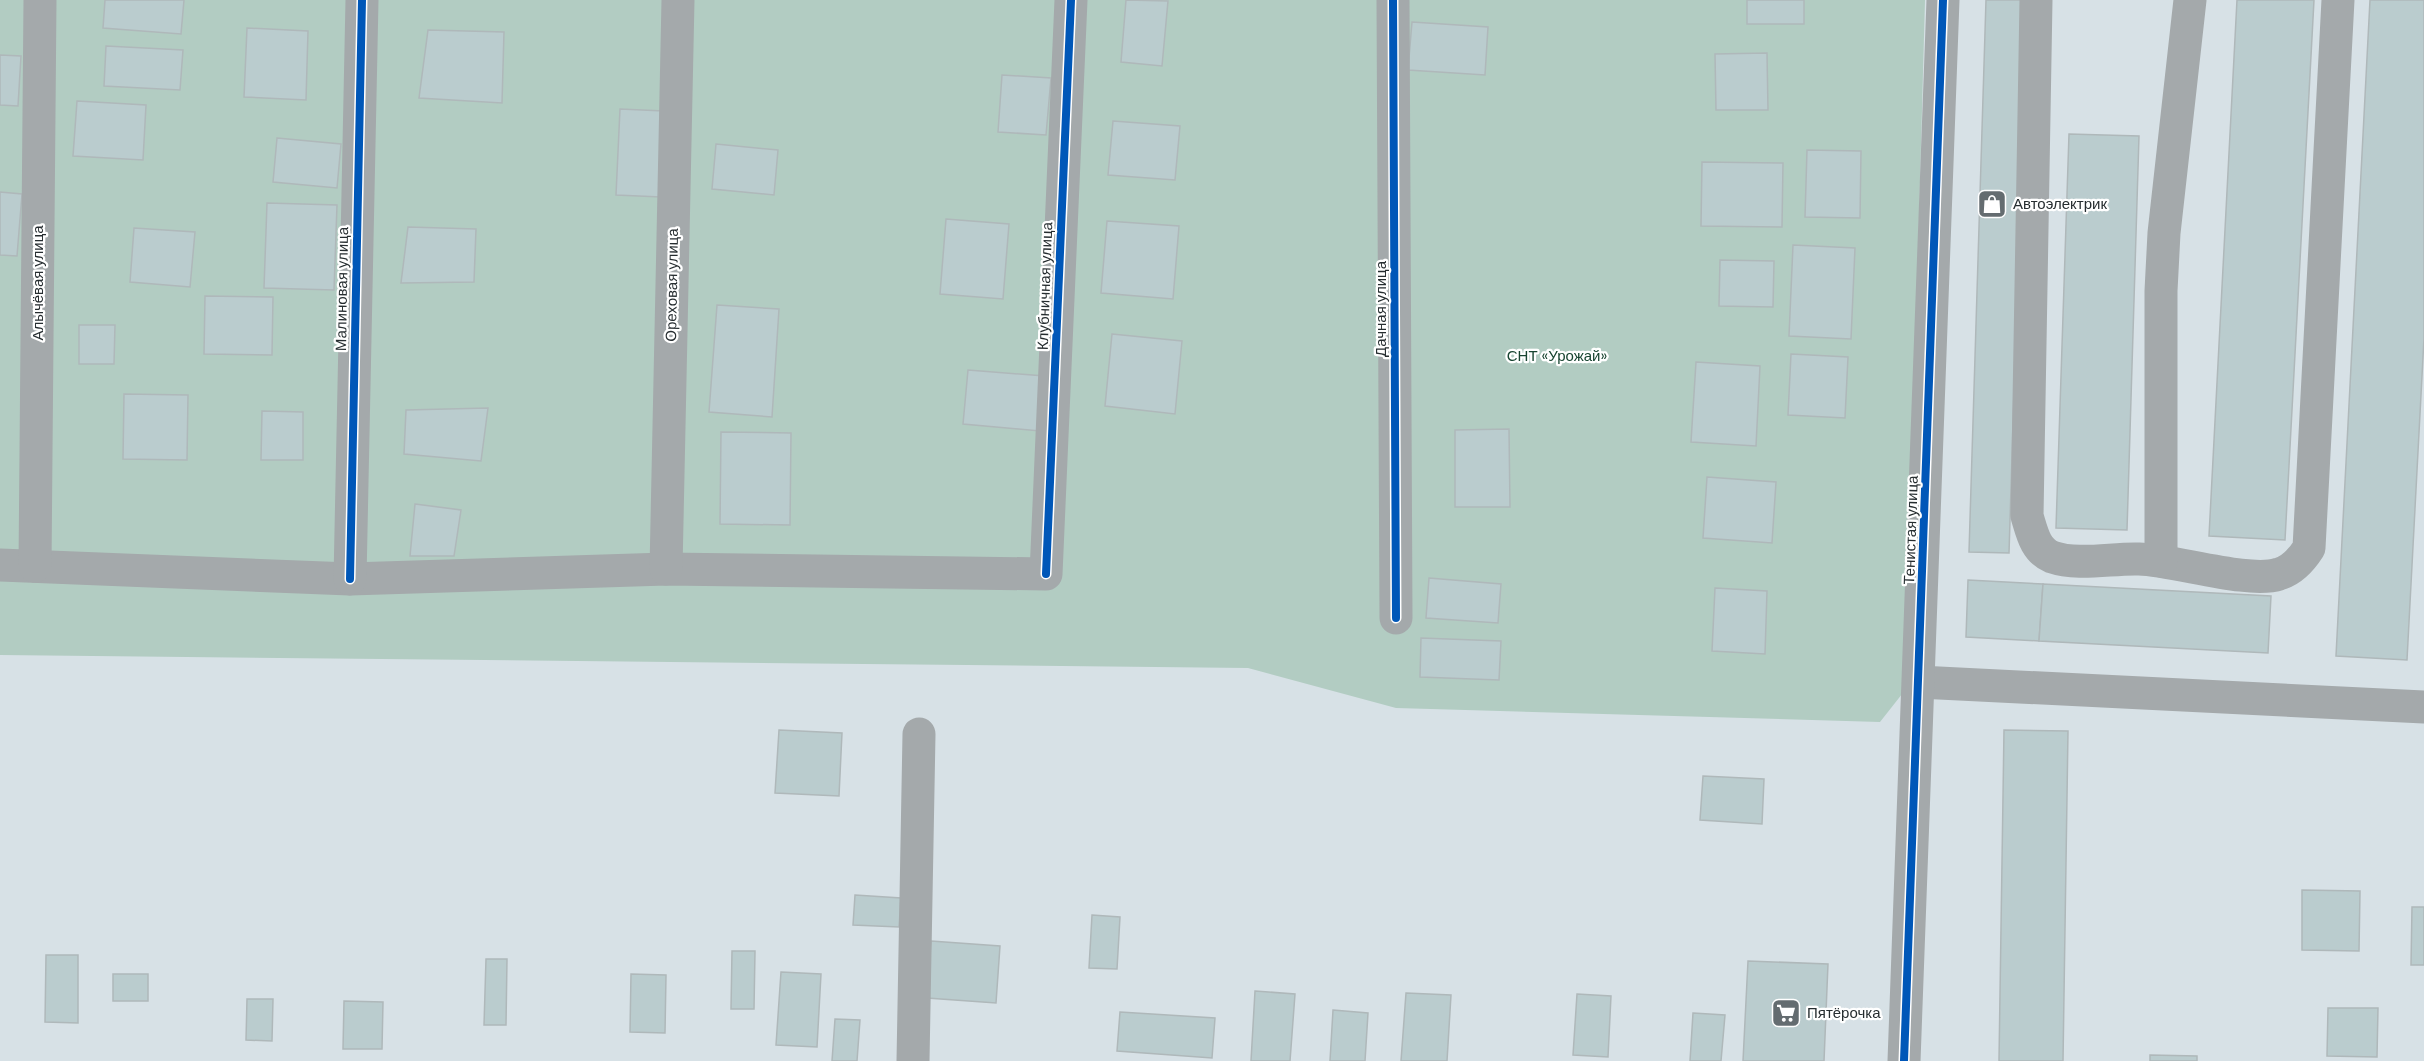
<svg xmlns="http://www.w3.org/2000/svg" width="2424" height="1061" font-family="'DM Sans',sans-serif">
	<rect width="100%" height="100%" fill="#d7e1e6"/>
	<polygon fill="#b2ccc2" points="0,0 1925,0 1906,689 1880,722 1396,708 1248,668 0,655"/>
	<g fill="#baccce" stroke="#afb8ba" stroke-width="1.5">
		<polygon points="105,0 184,0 181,34 103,28"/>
		<polygon points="1126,0 1168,1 1162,66 1121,62"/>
		<rect x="1747" y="0" width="57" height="24"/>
		<polygon points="1986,0 2026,0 2009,553 1969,552"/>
		<polygon points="2237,0 2314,0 2285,540 2209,536"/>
		<polygon points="2370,0 2424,0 2424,338 2407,660 2336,656"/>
		<polygon points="1412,22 1488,27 1485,75 1408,70"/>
		<polygon points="247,28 308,31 306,100 244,97"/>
		<polygon points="428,30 504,32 502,103 419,98"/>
		<polygon points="106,46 183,50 180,90 104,86"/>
		<polygon points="1767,53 1768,110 1716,110 1715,54"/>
		<polygon points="0,55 21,56 18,106 0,105"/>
		<polygon points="1002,75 1051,78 1046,135 998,132"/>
		<polygon points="77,101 146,105 143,160 73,156"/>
		<polygon points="620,109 664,111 661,197 616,195"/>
		<polygon points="1113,121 1180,126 1175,180 1108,175"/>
		<polygon points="2069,134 2139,136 2127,530 2056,528"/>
		<polygon points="277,138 341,144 337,188 273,182"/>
		<polygon points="716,144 778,150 774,195 712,189"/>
		<polygon points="1807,150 1861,151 1860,218 1805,217"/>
		<polygon points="1702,162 1783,163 1782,227 1701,226"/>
		<polygon points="0,192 22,194 17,256 0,255"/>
		<polygon points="267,203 337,205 334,290 264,288"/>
		<polygon points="946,219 1009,224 1003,299 940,294"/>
		<polygon points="1107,221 1179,226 1173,299 1101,293"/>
		<polygon points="408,227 476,229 474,282 401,283"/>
		<polygon points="134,228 195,232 190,287 130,282"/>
		<polygon points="1793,245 1855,248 1851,339 1789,336"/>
		<polygon points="1720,260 1774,261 1773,307 1719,306"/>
		<polygon points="205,296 273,297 272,355 204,354"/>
		<polygon points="717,305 779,309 772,417 709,412"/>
		<polygon points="79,325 115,325 114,364 79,364"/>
		<polygon points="1112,334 1182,341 1175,414 1105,406"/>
		<polygon points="1791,354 1848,357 1845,418 1788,415"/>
		<polygon points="1696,362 1760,366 1756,446 1691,442"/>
		<polygon points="968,370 1045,376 1040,431 963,424"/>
		<polygon points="124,394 188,395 187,460 123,459"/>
		<polygon points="488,408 481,461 404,454 406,410"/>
		<polygon points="262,411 303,412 303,460 261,460"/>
		<polygon points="1509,429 1510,507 1455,507 1455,430"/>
		<polygon points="721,432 791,433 790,525 720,524"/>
		<polygon points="1707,477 1776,482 1772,543 1703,538"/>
		<polygon points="415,504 461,510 454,556 410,556"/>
		<polygon points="1429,578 1501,584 1498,623 1426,618"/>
		<polygon points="1968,580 2043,584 2039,641 1966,637"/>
		<polygon points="2043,584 2271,596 2268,653 2039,641"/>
		<polygon points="1715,588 1767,591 1765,654 1712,651"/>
		<polygon points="1421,638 1501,641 1499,680 1420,677"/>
		<polygon points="779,730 842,733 839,796 775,793"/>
		<polygon points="2004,730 2068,731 2063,1061 1999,1061"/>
		<polygon points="1703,776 1764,779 1762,824 1700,820"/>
		<polygon points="2302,890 2360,891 2359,951 2302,950"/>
		<polygon points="855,895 901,898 899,927 853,925"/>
		<polygon points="2412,907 2424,907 2424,965 2411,965"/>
		<polygon points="1092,915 1120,917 1117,969 1089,968"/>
		<polygon points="931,941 1000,946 996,1003 927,998"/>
		<polygon points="732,951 755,951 754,1009 731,1009"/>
		<polygon points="46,955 78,955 78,1023 45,1022"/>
		<polygon points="486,959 507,959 506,1025 484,1025"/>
		<polygon points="1748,961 1828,964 1824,1061 1743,1061"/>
		<polygon points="781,972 821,974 817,1047 776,1045"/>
		<rect x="113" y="974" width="35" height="27"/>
		<polygon points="631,974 666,975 665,1033 630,1032"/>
		<polygon points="1255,991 1295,994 1290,1061 1251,1061"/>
		<polygon points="1406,993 1451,995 1447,1061 1401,1061"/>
		<polygon points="1577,994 1611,996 1608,1057 1573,1055"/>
		<polygon points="247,999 273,999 272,1041 246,1040"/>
		<polygon points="344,1001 383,1002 382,1049 343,1049"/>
		<polygon points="2328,1008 2378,1008 2377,1057 2327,1056"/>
		<polygon points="1333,1010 1368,1013 1365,1061 1330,1061"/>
		<polygon points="1120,1012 1215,1018 1212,1058 1117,1051"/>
		<polygon points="1693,1013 1725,1015 1721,1061 1690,1061"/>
		<polygon points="835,1019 860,1020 857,1061 832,1061"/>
		<polygon points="2150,1055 2197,1056 2197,1061 2150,1061"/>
	</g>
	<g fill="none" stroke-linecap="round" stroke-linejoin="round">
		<g stroke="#a4a9ab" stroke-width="33">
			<polyline points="1393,0 1396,618"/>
			<path d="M2036 0 2027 516C2032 532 2035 550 2052 557 2078 566 2112 558 2139 559 2175 560 2249 584 2279 574 2293 570 2302 559 2309 548L2338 0"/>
			<polyline points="2161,561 2161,291 2164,233 2190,0"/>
			<polyline points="0,565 350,579 666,569 1046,574 1071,0"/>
			<polyline points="35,566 40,0"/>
			<polyline points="666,569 678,0"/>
			<polyline points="350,579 362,0"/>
			<polyline points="1919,682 2424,707"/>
			<polyline points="913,1061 919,734"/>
			<polyline points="1904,1061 1943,0"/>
		</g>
		<g stroke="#fff" stroke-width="11">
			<g id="cycleway">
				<polyline points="1393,0 1396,618"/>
				<polyline points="1046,574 1071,0"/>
				<polyline points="350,579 362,0"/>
				<polyline points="1904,1061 1943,0"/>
			</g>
		</g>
		<use href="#cycleway" stroke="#0057b8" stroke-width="8"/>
	</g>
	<defs>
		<g id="shop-square" transform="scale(1.5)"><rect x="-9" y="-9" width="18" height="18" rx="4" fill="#646c70" stroke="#fff"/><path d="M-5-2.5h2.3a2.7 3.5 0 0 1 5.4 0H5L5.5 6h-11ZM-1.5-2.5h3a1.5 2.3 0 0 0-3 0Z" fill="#fff"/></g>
		<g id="supermarket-square" transform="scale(1.5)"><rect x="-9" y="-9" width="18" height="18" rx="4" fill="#646c70" stroke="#fff"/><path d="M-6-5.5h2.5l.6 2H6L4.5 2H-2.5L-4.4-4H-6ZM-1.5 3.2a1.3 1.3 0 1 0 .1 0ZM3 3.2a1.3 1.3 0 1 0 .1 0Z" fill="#fff"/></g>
	</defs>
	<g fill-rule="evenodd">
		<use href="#shop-square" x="1992" y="204"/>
		<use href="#supermarket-square" x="1786" y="1013"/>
	</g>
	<g text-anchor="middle" stroke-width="4.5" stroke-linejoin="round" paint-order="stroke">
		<g font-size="15" fill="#262d30" stroke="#fff" text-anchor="start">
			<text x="2013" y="209">Автоэлектрик</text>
			<text x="1807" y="1018">Пятёрочка</text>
		</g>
		<g font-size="15" fill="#262d30" stroke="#fff">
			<text transform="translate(38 283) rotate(-90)" y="5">Алычёвая улица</text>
			<text transform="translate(672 285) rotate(-89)" y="5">Ореховая улица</text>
			<text transform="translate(1045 286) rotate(-88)" y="5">Клубничная улица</text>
			<text transform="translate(342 289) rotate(-89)" y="5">Малиновая улица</text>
			<text transform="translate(1381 309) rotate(-90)" y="5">Дачная улица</text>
			<text transform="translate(1911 530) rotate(-88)" y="5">Тенистая улица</text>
		</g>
		<g font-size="15" fill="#174430" stroke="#fff">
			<text x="1557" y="361">СНТ «Урожай»</text>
		</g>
	</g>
</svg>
